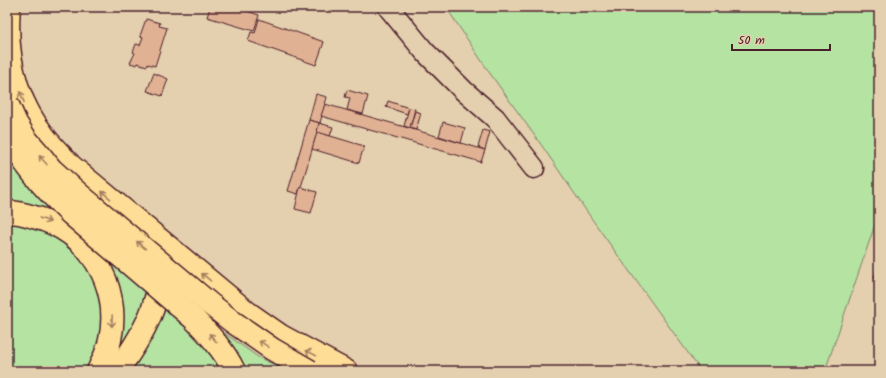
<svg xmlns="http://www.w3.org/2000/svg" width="886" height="378" font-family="Kalam,sans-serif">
	<rect width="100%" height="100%" fill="#e4cfae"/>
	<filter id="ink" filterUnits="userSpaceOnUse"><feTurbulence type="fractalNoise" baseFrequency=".025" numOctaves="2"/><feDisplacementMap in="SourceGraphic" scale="8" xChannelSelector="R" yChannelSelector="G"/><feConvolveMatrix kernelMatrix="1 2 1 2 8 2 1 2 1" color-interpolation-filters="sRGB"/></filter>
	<g filter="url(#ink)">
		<g fill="#b4e3a2" stroke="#7f8166">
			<polygon points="446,7 879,7 879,213 825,371 701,371 594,222 540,143 489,72"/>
			<polygon points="7,151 213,325 258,357 286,371 7,371"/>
		</g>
		<g fill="#e1b193" stroke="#4a1f2b">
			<polygon points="210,7 235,7 259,15 254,31 207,17"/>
			<polygon points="146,19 160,23 159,26 167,28 155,66 148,64 147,66 137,63 137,65 130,63 135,53 133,52 136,44 140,45 143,37 140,36"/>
			<polygon points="259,19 324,42 316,65 248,41 251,32 255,33"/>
			<polygon points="154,73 168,79 162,96 147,91"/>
			<polygon points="347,90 368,96 363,114 347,110 350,98 345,97"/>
			<polygon points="316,94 327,97 320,123 309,120"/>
			<polygon points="388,101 409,108 407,114 386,107"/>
			<polygon points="325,104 485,150 481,162 321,116"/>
			<polygon points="409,108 415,109 410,128 404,126"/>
			<polygon points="415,111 421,113 416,130 410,128"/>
			<polygon points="309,120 320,123 301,187 300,187 298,194 288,191"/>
			<polygon points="443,122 465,128 461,143 439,136"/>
			<polygon points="319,123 333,127 330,136 317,132"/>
			<polygon points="483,130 490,132 485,150 478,147"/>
			<polygon points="317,132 364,146 359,163 312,149"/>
			<polygon points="300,187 317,192 311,213 295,209"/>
			<polygon points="879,262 879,279 874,278"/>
		</g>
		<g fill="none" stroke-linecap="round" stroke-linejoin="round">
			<g stroke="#4a1f2b" stroke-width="23">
				<polyline id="minor" points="388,7 425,52 464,91 495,118 534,168"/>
			</g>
			<g stroke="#4a1f2b" stroke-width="25">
				<g id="major">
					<path d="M9 7C5 54 15 99 44 136 52 147 62 156 71 166L248 313 281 336 346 371"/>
					<path d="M117 371C131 352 145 331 153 308 157 296 160 284 162 271"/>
				</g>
			</g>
			<g stroke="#4a1f2b" stroke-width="25">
				<path id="highway" d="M7 212C16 212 25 214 34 217 88 230 122 285 110 340 108 351 103 361 98 371"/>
			</g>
			<use href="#minor" stroke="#e4cfae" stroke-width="20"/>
			<use href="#major" stroke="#fedd96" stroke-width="22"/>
			<use href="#highway" stroke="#fedd96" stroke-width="22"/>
			<g stroke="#4a1f2b" stroke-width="25" stroke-linecap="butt">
				<g id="highway-bridge">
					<polyline points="7,103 16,123 26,139 40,155 51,169 80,195 210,304 233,322 272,349 310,371"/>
					<path d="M7 130C20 163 46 190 71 214L193 318C209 334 224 350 234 371"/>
				</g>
			</g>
			<use href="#highway-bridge" stroke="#fedd96" stroke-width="22"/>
		</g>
		<defs><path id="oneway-shaft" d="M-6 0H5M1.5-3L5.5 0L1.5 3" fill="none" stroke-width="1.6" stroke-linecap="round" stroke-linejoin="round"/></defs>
		<g stroke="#a47e60">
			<use href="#oneway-shaft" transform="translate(22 97) rotate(-111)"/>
			<use href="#oneway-shaft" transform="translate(43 160) rotate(-131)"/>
			<use href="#oneway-shaft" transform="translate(106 195) rotate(-140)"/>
			<use href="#oneway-shaft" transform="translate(45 220) rotate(20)"/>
			<use href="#oneway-shaft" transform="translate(141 245) rotate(-140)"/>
			<use href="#oneway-shaft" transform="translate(206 277) rotate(-140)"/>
			<use href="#oneway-shaft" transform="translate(112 321) rotate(92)"/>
			<use href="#oneway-shaft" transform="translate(213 338) rotate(-130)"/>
			<use href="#oneway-shaft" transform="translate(264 344) rotate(-146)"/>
			<use href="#oneway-shaft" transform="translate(311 353) rotate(-152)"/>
		</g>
	</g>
	<rect width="886" height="378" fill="none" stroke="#e4cfae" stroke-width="24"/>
	<rect x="12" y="12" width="862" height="354" fill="none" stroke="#4a1f2b" stroke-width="1.5" filter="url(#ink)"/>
	<path d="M732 44v6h98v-6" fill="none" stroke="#4a1f2b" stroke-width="2"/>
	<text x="738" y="44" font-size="12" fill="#4a1f2b" stroke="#e4cfae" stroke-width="3" paint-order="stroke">50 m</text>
</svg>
